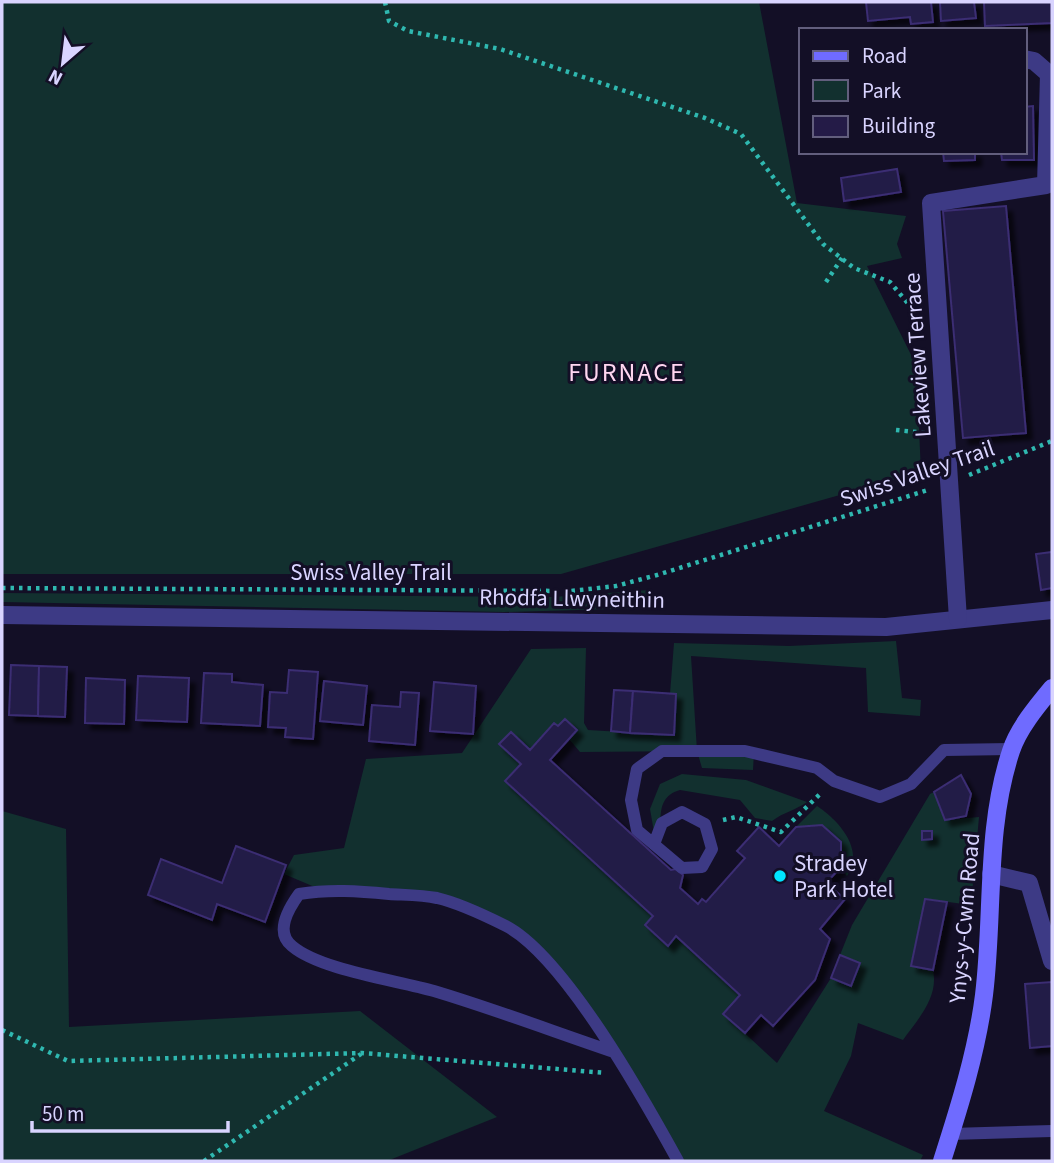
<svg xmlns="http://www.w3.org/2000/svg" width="1054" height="1163" font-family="'Source Sans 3',sans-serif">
	<defs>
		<filter id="shadow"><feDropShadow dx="6" dy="6" stdDeviation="2" flood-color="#0009"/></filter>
	</defs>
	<rect width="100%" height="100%" fill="#130f26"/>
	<g fill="#12302f">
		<polygon points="2,2 759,2 797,203 906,216 897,244 902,258 867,266 916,365 921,472 561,574 2,574"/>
		<polygon points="649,590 650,608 504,612 2,602 2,593 553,597"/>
		<path d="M896 641 902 698 921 700 920 716 868 712 866 668 691 656 697 751 754 753 753 770 702 768 697 751 580 752 569 739 577 730 565 719 558 726 554 723 530 750 511 732 521 764 505 781 653 916 645 926 667 946 676 936 740 995 724 1014 777 1063 831 978 851 986 860 964 840 955 852 925 930 794 934 792 945 820 979 817 971 905 926 899 912 966 933 970C939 997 918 1019 903 1040L858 1023 851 1056 824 1111 923 1155 920 1161H681L537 946 438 895 317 888 284 874 294 855 344 848 366 759 462 753 531 649 586 648 584 723 588 730 673 735 676 695 670 694 674 643 789 646Z"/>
		<path d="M682 774 746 780 807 802C796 810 784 812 772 821L755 818 740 800 680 790C659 796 660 813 661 832H654L650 809 660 784Z"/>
		<path d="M817 806C837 819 866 849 847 876L840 868 841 841 822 825 796 827Z"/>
		<polygon points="2,811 66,829 69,1027 360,1011 497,1117 387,1161 2,1161"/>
	</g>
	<g fill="#241b47" stroke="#3b2d73" stroke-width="2" filter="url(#shadow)">
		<polygon points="866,2 931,2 933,22 911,24 910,17 868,21"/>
		<polygon points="940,2 974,2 976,18 941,21"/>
		<polygon points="984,2 1051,2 1052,23 985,26"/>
		<polygon points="1033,106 1034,160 1002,160 1001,152 1024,152 1024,107"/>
		<polygon points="943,152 975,152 975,160 944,161"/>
		<polygon points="897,169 901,192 844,201 841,178"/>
		<polygon points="1006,206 1026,433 963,438 943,211"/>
		<polygon points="1052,552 1052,588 1041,590 1036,554"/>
		<polygon points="11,665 39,666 38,716 9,715"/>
		<polygon points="39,666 67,667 65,717 38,716"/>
		<polygon points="289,670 318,672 313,739 285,737 286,728 268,727 270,692 287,693"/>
		<polygon points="204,673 232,674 232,682 263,685 260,726 201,723"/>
		<polygon points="138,676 189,678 187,722 136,720"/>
		<polygon points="86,678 125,680 124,724 85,723"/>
		<polygon points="324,681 367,686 363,725 320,721"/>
		<polygon points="434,682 476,686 473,734 430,731"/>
		<polygon points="614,690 633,691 630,733 611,731"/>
		<polygon points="633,691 676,694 674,735 630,733"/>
		<polygon points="401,692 419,693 415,745 369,741 372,705 400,707"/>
		<polygon points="565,719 577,730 550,760 671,870 676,869 683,875 680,888 698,904 702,899 706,902 745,858 737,851 759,827 779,846 796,827 822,825 841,842 841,867 826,883 845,899 820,929 830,939 815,980 773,1026 761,1015 745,1033 723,1014 740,995 676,936 668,946 645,925 653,916 505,781 521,764 499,744 511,732 530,750 554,723 558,726"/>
		<polygon points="961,775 971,794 966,816 945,820 934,792"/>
		<polygon points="922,831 932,831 932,839 922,840"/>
		<polygon points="236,846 286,865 265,922 217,904 212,920 148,895 161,859 222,883"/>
		<polygon points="925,899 947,902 933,970 911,966"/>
		<polygon points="840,955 860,963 851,986 831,978"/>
		<polygon points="1052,982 1052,1046 1030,1048 1025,984"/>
	</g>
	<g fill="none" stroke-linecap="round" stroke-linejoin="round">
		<g stroke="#2fb8b0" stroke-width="4.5" stroke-dasharray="3.5 5" stroke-linecap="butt">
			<polyline points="385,2 389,21 408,31 500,49 705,118 741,134 823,244 854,268 890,282 916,313"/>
			<polyline points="826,282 842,258"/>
			<polyline points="896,430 925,433"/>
			<polyline points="969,475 1052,441"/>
			<polyline points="2,588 571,591 616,586 657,575 928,490"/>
			<polyline points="723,820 736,817 781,832 821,793"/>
			<polyline points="2,1030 68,1061 362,1053 606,1073"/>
			<polyline points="204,1161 361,1054"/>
		</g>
		<g stroke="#3d3a85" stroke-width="12">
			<polyline points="654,844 662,823 682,812 705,824 712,849 702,867 682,868 637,830 631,800 637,769 662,751 745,751 817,768 834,781 880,797 911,784 944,750 1011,749"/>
			<path d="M611 1051C552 1031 494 1009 434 991 396 980 320 970 292 946 274 932 289 908 299 894 329 889 359 891 389 894 405 895 422 895 437 898 459 903 486 916 506 926 565 957 645 1101 678 1161"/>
			<polyline points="951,1134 1052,1131"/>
		</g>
		<g stroke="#3d3a85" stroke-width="18">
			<polyline points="2,615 886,627 1052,610"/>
			<polyline points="958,619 931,203 1046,185 1049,74 1034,61 1024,59"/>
			<polyline points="991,874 1029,883 1052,961"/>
		</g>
		<path stroke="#6f6bff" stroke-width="18" d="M942 1161C959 1108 977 1051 984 995 994 914 985 829 1011 751 1018 729 1037 706 1052 688"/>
	</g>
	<circle fill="#00e5ff" stroke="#130f26" stroke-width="2.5" cx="780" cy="876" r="7"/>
	<g text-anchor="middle" stroke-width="6" stroke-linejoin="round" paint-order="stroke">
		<g font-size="23" fill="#d9d4ff" stroke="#130f26">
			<text transform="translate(917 355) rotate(-94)" y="8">Lakeview Terrace</text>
			<text transform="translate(917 473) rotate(-19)" y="8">Swiss Valley Trail</text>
			<text x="371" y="580">Swiss Valley Trail</text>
			<text transform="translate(572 598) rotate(1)" y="8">Rhodfa Llwyneithin</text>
			<text transform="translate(964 918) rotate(-85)" y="8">Ynys-y-Cwm Road</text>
		</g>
		<g font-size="23" fill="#d9d4ff" stroke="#130f26" text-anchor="start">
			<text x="794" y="871">Stradey<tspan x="794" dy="26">Park Hotel</tspan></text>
		</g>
		<g font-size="26" letter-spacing="2" fill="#ffd6f0" stroke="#130f26">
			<text x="627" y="381">FURNACE</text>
		</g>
	</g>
	<rect width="1054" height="1163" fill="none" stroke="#d9d4ff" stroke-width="7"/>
	<rect x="799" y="28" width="228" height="126" fill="#130f26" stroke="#625e7d" stroke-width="2"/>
	<rect x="813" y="51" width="35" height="10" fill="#6f6bff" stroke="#625e7d" stroke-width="2"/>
	<text x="862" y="63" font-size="21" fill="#d9d4ff">Road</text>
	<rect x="813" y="80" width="35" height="21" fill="#12302f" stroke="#625e7d" stroke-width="2"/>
	<text x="862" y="98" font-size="21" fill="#d9d4ff">Park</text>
	<rect x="813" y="116" width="35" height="21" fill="#241b47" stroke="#625e7d" stroke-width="2"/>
	<text x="862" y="133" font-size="21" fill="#d9d4ff">Building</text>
	<g transform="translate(63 63) rotate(208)" stroke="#130f26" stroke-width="5" paint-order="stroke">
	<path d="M0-5L12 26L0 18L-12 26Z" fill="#d9d4ff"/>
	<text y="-10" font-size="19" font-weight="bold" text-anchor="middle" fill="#d9d4ff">N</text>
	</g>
	<path d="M32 1121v10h196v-10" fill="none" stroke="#d9d4ff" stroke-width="3.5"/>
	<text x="42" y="1121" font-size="21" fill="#d9d4ff" stroke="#130f26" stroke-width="5" paint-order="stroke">50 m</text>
</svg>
